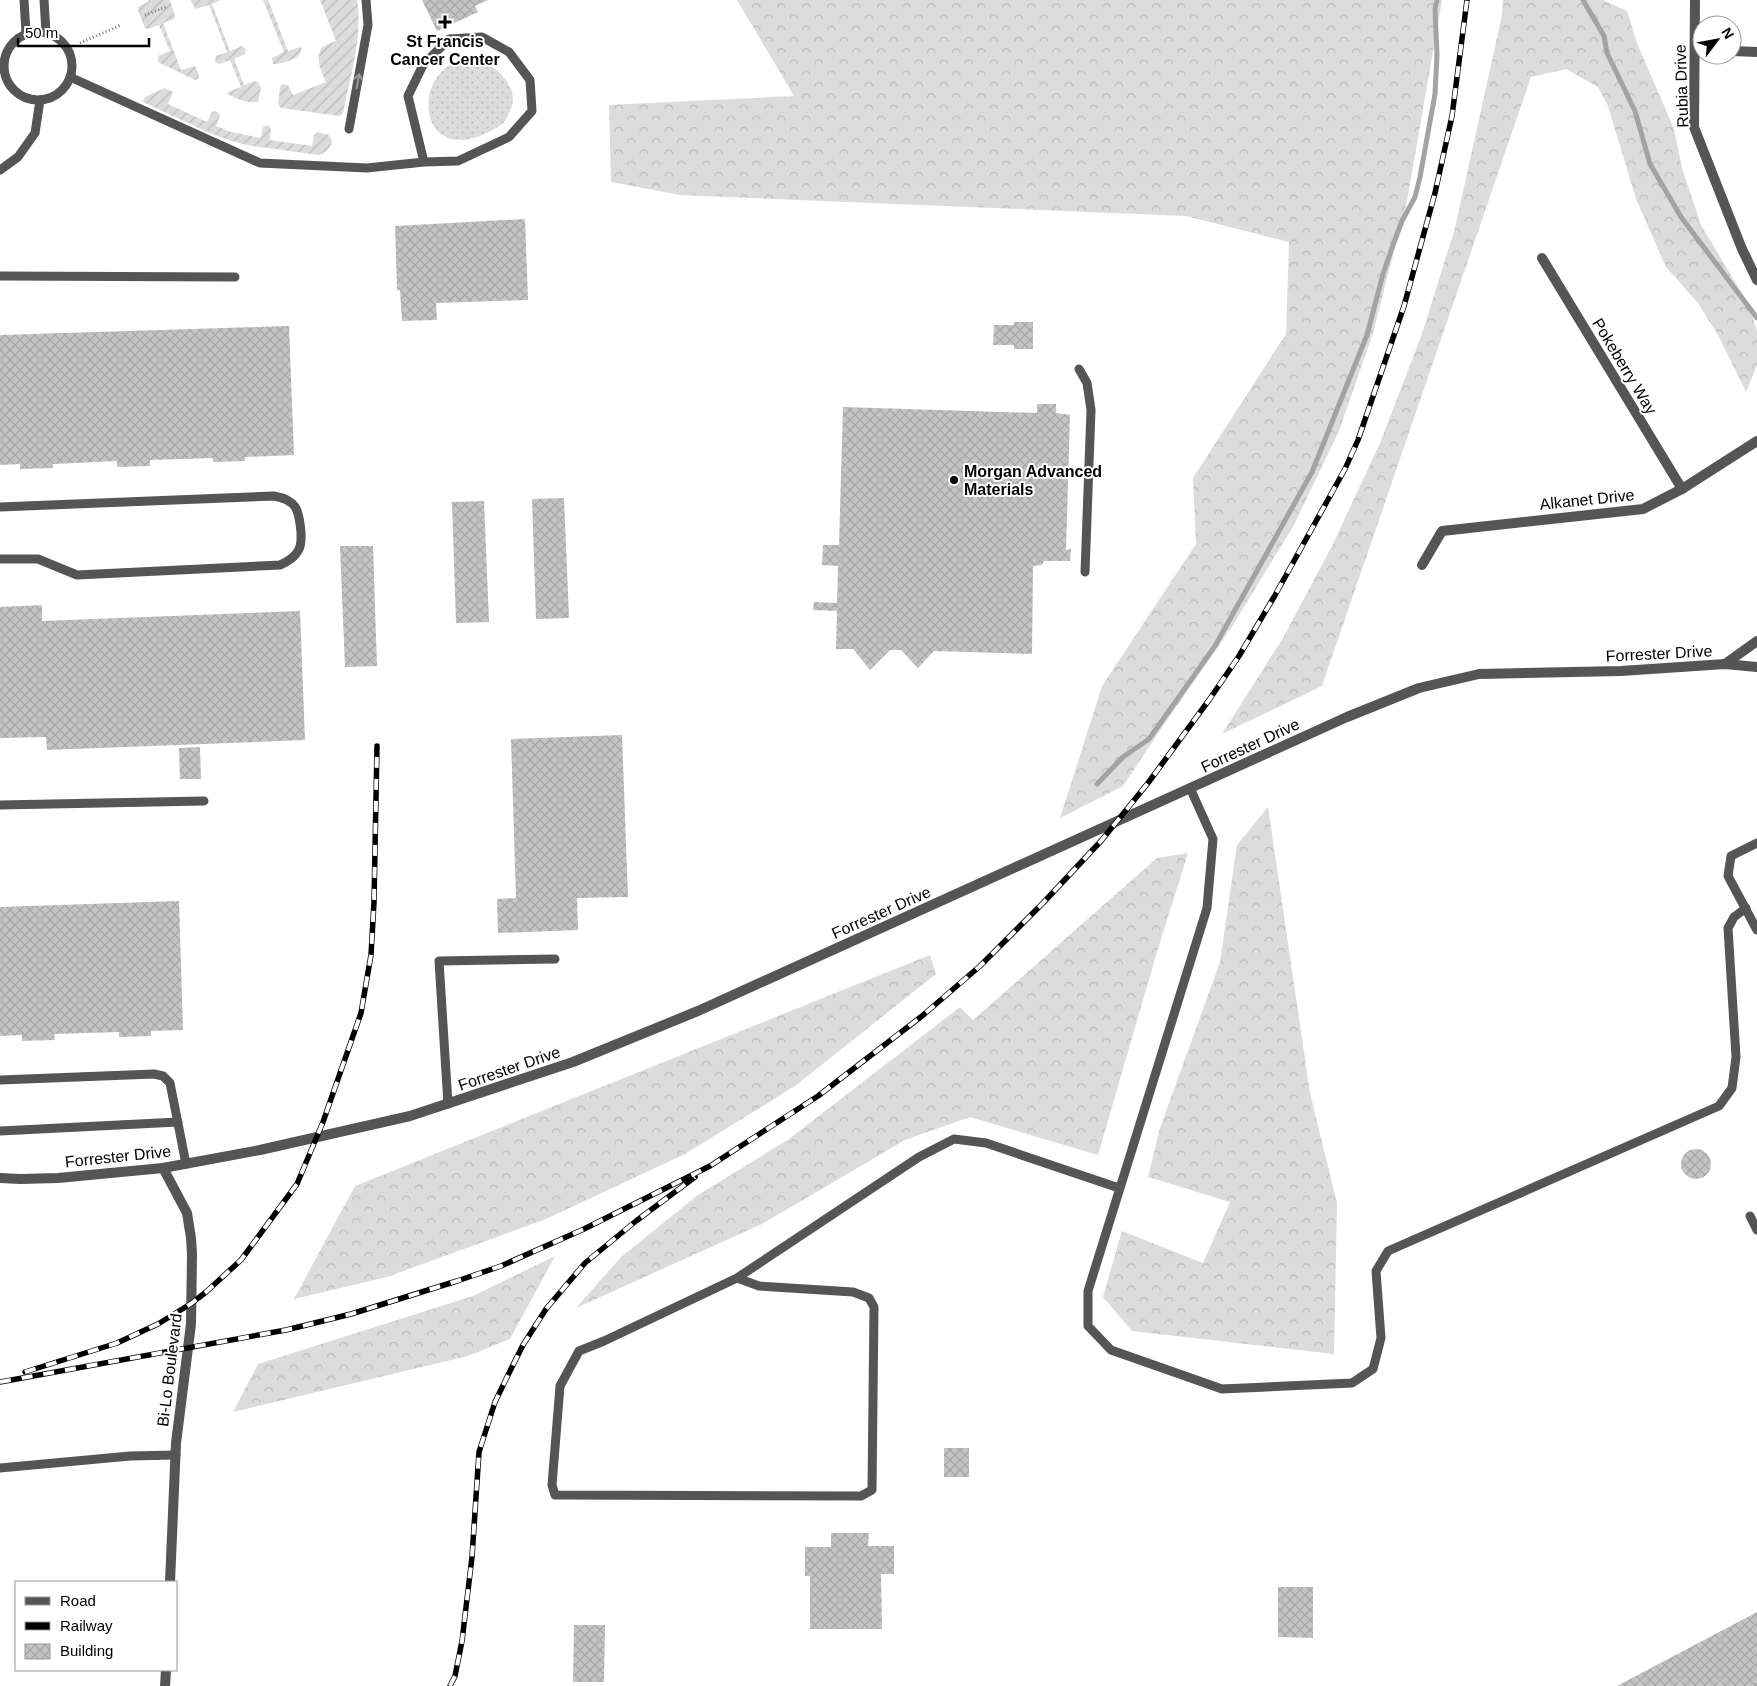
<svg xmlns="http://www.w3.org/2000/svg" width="1757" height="1686" font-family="Arial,sans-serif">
	<defs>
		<pattern id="grass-dots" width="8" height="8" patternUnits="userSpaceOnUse" patternTransform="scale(1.25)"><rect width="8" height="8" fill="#dcdcdc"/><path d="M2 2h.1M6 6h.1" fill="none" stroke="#bbb" stroke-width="1.8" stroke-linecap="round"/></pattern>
		<pattern id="forest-crowns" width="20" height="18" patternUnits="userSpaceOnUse" patternTransform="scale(1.25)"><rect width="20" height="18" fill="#dcdcdc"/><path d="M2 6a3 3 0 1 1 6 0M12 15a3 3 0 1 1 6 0" fill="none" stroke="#bbb"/></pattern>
		<pattern id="garden-furrows" width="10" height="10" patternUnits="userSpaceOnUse" patternTransform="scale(1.25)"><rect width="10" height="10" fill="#dcdcdc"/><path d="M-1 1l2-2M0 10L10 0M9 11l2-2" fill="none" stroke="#bbb"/></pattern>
		<pattern id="building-cross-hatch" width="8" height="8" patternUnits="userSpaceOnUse" patternTransform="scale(1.25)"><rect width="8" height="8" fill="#c4c4c4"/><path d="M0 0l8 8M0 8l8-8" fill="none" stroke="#a7a7a7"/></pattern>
	</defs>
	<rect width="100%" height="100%" fill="#fff"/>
	<path fill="url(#grass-dots)" d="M473 57C494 64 520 85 511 109 508 115 506 122 501 125 415 181 405 63 473 57Z"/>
	<g fill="url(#forest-crowns)">
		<polygon points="737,0 1442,0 1407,201 1373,333 1339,431 1294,525 1233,625 1163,726 1123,786 1060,818 1102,686 1196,544 1193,478 1286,334 1289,242 1186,216 680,195 611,182 609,105 794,96"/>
		<polygon points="1503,0 1603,0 1627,11 1637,43 1674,129 1682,168 1701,225 1749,305 1757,331 1757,365 1746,392 1718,335 1698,303 1666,267 1636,199 1608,106 1598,87 1566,69 1531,77 1322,686 1222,734 1283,638 1333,544 1380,443 1422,334 1455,228 1502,15"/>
		<polygon points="1268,807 1310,1093 1337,1203 1334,1354 1132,1331 1103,1297 1122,1231 1203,1263 1230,1202 1148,1177 1160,1128 1220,962 1237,845"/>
		<polygon points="1188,853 1157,952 1098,1155 970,1117 905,1140 762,1224 576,1308 621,1257 698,1195 789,1139 960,1007 973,1020 1157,858"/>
		<polygon points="930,955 936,974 795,1086 685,1154 546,1219 387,1277 294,1299 355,1186"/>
		<polygon points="555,1256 510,1339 468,1356 233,1412 258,1364 473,1296"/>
	</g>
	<g fill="url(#garden-furrows)">
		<polygon points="149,0 170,0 175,16 174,19 163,23 181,70 195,66 199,75 198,79 195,80 158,62 158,56 170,51 159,25 148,29 145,28 138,10 138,7 149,1"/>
		<path d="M190 0H221L212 4 230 51 242 46 246 49 245 54 234 59 244 85 255 81 259 83 261 88 258 102C248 104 236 98 227 94L228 92 241 87 230 60 220 64 215 62 216 56 227 52 209 5 196 9Z"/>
		<path d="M263 0H268L288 51 300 47 302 48C301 51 301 53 298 56 294 60 278 65 273 64L272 58 284 52Z"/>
		<path d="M320 0H357C363 37 350 77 343 113L340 116 281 108 278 104 280 87 282 84 288 85 293 95 326 82C322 72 315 60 321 49 323 45 332 43 336 41Z"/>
		<path d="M165 88 173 92 168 104 207 122 212 112 215 111 218 112 220 116 216 126 231 132 261 138 263 127 268 125 271 129 270 140 312 146 314 135 318 132 329 135 332 141C330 149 326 153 318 155L246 145 229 140 212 134 143 102 145 97Z"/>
	</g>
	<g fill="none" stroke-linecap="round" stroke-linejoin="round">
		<g stroke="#a3a3a3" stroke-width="5">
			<polyline points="1583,0 1604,36 1607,53 1635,111 1650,164 1681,217 1757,318"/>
			<polyline points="1097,784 1123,757 1149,739 1215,646 1312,472 1367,335 1383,274 1393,245 1402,221 1415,197 1420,177 1435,94 1437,55 1435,9 1437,0"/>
		</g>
	</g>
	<g fill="url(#building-cross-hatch)">
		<polygon points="422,0 488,0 475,6 478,12 437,31"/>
		<polygon points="525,219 528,300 436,303 437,320 402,321 400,290 397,290 395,226"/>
		<polygon points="1014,322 1033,322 1033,349 1014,349 1014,345 993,345 994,325 1014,325"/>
		<polygon points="289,326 294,455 245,457 245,461 213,462 213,458 150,460 150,466 117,467 117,461 53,464 53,468 20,469 20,464 0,465 0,335"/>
		<polygon points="1037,404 1056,404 1056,413 1070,415 1066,550 1071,549 1070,561 1044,561 1042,565 1033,566 1032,654 934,651 918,668 901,650 890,650 870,670 853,649 836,649 837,611 813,610 814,602 837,603 838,566 822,565 823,545 839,545 843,407 1037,413"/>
		<polygon points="564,498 569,618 536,619 532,499"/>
		<polygon points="484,501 489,622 456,623 452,502"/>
		<polygon points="340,546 373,546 377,666 345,667"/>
		<polygon points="42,605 42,621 300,611 305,740 47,750 46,737 0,738 0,607"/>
		<polygon points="622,735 628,897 577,898 578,930 498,933 497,899 516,898 511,739"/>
		<polygon points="200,747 201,779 180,779 179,748"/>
		<polygon points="179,901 183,1030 151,1031 151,1036 119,1037 119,1032 54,1034 55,1040 22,1041 22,1035 0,1036 0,907"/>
		<circle cx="1696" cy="1164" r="15"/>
		<rect x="944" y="1448" width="25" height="29"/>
		<polygon points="831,1533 869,1533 868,1546 894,1546 894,1574 881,1574 882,1629 810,1629 810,1576 805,1576 805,1547 831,1547"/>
		<polygon points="1278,1587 1313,1587 1313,1638 1278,1637"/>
		<polygon points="1757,1612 1757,1686 1617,1686"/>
		<polygon points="574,1625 605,1625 604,1682 573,1682"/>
	</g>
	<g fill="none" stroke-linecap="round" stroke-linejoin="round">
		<g stroke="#777" stroke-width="3" stroke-dasharray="1 2.5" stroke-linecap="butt">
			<polyline points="145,15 166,7"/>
			<polyline points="80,43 121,25"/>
		</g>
		<g stroke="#555" stroke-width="9">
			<polyline points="24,0 26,33"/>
			<polyline points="44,0 46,32"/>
			<circle cx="38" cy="66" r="34"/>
			<polyline points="70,77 260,163 367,168 424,162 458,161 509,137 532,111 530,80 509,52 482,37 449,39 423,65 408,96 424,162"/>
			<polyline points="349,129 368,25 366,0"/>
			<polyline points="0,170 18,157 35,133 40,100"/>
			<polyline points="0,276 235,277"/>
			<polyline points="1079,369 1087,383 1091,410 1085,572"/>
			<path d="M0 507 274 496C297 500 299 510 301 532 301 539 302 545 298 551 294 558 287 562 280 565L77 575 38 559H0"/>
			<polyline points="1190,788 1213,839 1207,908 1088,1291 1088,1326 1111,1350 1222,1389 1352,1383 1373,1369 1381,1338 1376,1271 1388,1251 1719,1106 1732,1088 1736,1057 1728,928 1734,917 1746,908"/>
			<polyline points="0,805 204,801"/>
			<polyline points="1757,843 1731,856 1728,876 1757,930"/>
			<polyline points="0,1080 154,1074 163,1076 170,1083 186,1164"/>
			<polyline points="448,1104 439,961 555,959"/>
			<polyline points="0,1131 178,1122"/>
			<polyline points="1750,1216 1757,1230"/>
			<polyline points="737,1278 759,1286 853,1292 869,1298 874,1307 872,1490 861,1496 555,1495 552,1485 560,1386 579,1351 604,1341 737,1278 919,1157 954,1139 986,1143 1119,1188"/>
			<polyline points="0,1468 130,1456 176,1455"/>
		</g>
		<g stroke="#555" stroke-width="10">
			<polyline points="1695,0 1694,127 1742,249 1757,280"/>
			<polyline points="1732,51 1757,52"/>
			<polyline points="1542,258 1682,489"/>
			<polyline points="1422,565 1442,531 1643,509 1682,489 1757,441"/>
			<polyline points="163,1168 187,1213 191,1238 192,1254 191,1324 176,1443 170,1582"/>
			<polyline points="165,1686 166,1670"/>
		</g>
		<g stroke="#555" stroke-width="10">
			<polyline points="1725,664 1757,641"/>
			<polyline points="0,1178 20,1179 58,1178 163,1168 260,1150 410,1116 573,1062 698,1011 1347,717 1419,688 1479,674 1621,671 1725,664 1757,667"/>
		</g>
		<g stroke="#000" stroke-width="5.5">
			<g id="rail">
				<polyline points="25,1372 117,1343 158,1324 192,1303 206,1292 241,1260 297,1184 323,1122 361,1013 371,955 374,902 377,746"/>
				<polyline points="0,1382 286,1330 351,1314 457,1281 501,1266 584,1229 710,1166 818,1096 922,1016 980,966 1043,903 1101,841 1148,783 1209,700 1239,656 1274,597 1345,469 1358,440 1404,306 1435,193 1452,116 1467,0"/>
				<polyline points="450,1686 455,1676 462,1641 472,1557 479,1452 495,1402 510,1371 523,1345 546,1309 585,1263 636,1221 695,1177"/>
			</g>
		</g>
		<use href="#rail" stroke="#fff" stroke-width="4" stroke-dasharray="11" stroke-linecap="butt"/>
	</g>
	<defs><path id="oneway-shaft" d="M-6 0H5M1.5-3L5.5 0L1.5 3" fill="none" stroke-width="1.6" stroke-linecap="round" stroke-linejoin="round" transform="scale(1.25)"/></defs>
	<use stroke="#999" href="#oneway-shaft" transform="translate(358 81) rotate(-80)"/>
	<g fill="#000" stroke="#fff" stroke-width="2">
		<path d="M442.5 14.5h5v5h5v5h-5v5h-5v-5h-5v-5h5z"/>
		<circle cx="954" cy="480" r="5"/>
	</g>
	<g text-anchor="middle" stroke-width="4" stroke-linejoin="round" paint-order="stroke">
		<g font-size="16" font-weight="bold" fill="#000" stroke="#fff">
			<text x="445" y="47">St Francis<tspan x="445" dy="18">Cancer Center</tspan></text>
			<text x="964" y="477" text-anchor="start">Morgan Advanced<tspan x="964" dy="18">Materials</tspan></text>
		</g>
		<g font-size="16" fill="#000" stroke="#fff">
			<text transform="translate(1681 86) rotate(-92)" y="6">Rubia Drive</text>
			<text transform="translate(1625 366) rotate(59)" y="6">Pokeberry Way</text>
			<text transform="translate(1587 499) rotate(-6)" y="6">Alkanet Drive</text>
			<text transform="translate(1659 653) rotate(-3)" y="6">Forrester Drive</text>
			<text transform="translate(1250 745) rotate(-25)" y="6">Forrester Drive</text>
			<text transform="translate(881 912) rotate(-24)" y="6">Forrester Drive</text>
			<text transform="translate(509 1068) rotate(-19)" y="6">Forrester Drive</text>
			<text transform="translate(118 1156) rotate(-6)" y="6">Forrester Drive</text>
			<text transform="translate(169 1370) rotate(-83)" y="6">Bi-Lo Boulevard</text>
		</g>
	</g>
	<rect x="15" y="1581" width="162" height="90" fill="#ffffff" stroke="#999999"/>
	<rect x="25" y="1597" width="25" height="8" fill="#555555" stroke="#999999"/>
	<text x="60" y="1606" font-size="15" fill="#000000">Road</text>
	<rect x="25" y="1622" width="25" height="8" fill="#000000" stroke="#999999"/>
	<text x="60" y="1631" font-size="15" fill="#000000">Railway</text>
	<rect x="25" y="1644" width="25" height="15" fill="url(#building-cross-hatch)" stroke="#999999"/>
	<text x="60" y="1656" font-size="15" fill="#000000">Building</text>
	<g transform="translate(1717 40) rotate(58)"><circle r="24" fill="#ffffff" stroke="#999999"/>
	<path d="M0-4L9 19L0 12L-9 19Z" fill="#000000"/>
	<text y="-8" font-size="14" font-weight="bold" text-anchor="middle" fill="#000000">N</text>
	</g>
	<path d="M18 38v8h131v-8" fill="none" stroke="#000000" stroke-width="2.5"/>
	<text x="25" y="38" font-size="15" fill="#000000" stroke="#ffffff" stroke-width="4" paint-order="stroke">50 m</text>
</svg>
